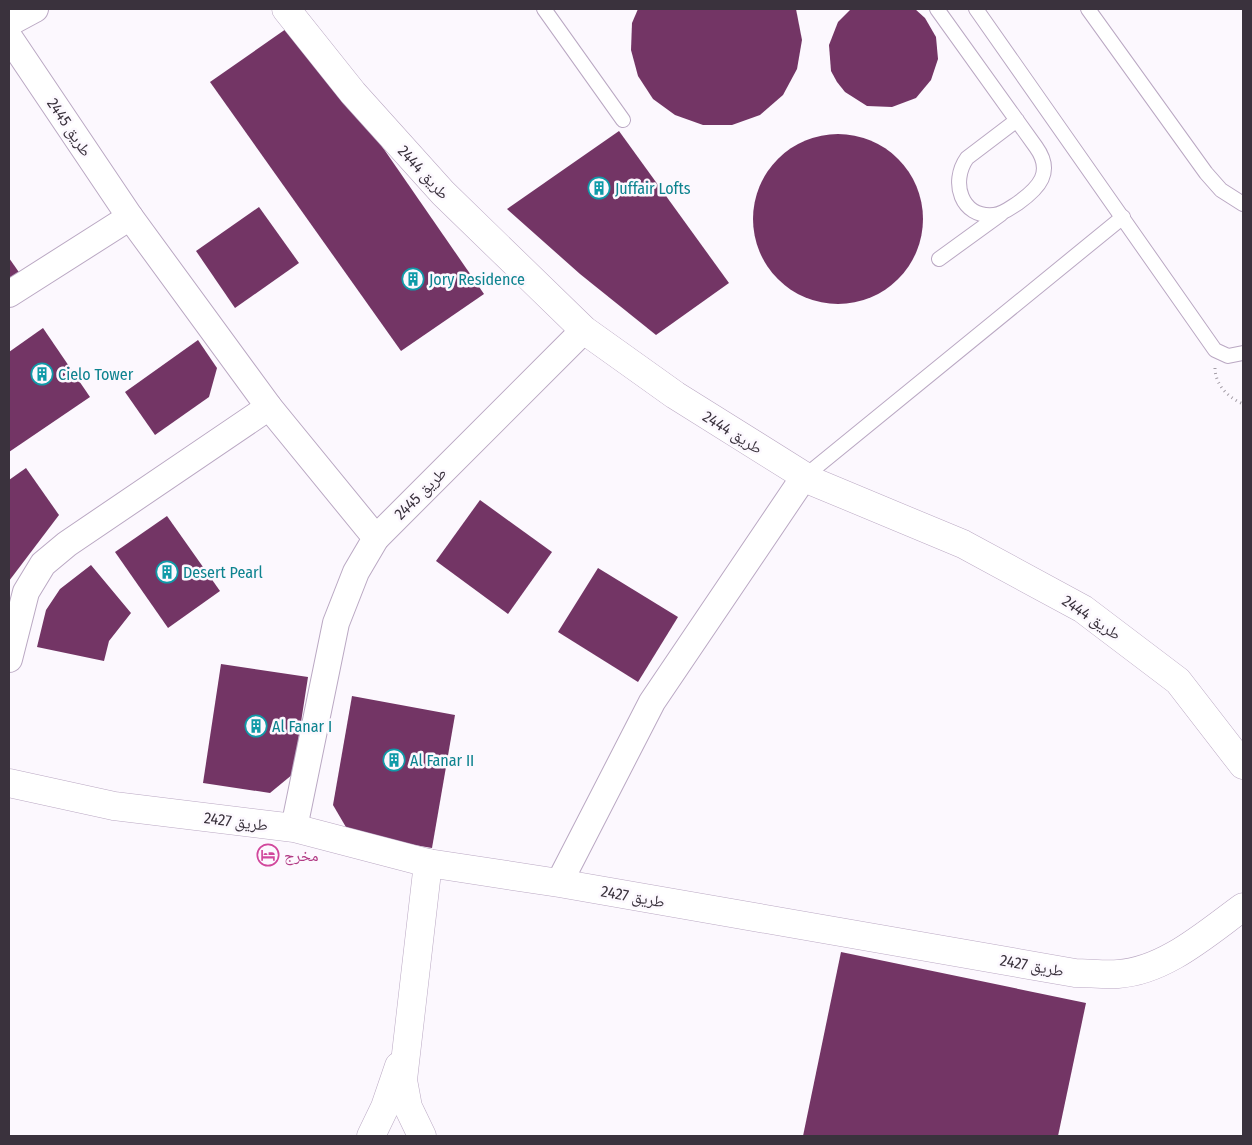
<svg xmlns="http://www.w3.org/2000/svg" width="1252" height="1145" font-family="'Fira Sans Condensed','Noto Naskh Arabic',sans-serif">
	<rect width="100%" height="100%" fill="#fcf8fe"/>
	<g fill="#733565">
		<polygon points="638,9 796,9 802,40 797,69 783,95 760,115 732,125 703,125 675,115 653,99 638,76 631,50 632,23"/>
		<polygon points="851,9 915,9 925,18 936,37 938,59 931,80 916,98 892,107 867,106 845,92 837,82 831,71 829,45 838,22"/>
		<polygon points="296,22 484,294 401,351 210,82"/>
		<polygon points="619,131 729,283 656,335 580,274 507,209"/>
		<circle cx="838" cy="219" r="85"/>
		<polygon points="259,207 299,263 235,308 196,251"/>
		<polygon points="9,258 23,278 9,288"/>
		<polygon points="43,328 90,397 9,452 9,352"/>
		<polygon points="198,340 217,368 209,397 155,435 125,392"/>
		<polygon points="26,468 59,515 9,581 9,480"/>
		<polygon points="480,500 552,552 508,614 436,561"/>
		<polygon points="167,516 220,591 168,628 115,552"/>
		<polygon points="91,565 131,613 109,641 104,661 37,647 46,610 60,589"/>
		<polygon points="598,568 678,617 638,682 558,632"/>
		<polygon points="221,664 308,677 293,774 270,793 203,783"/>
		<polygon points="352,696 455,715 432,848 350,834 333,805"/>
		<polygon points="841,952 1086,1003 1058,1136 803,1136"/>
	</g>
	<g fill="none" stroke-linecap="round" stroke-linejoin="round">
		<g stroke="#baa8c3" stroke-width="16">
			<g id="service">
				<polyline points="544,9 623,120"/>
				<path d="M937 9 1036 147C1054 172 1039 188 1018 203 1010 208 1003 214 994 215 961 218 950 182 967 158L1017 120"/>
				<polyline points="976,9 1215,350 1228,356 1243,353"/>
				<polyline points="1088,9 1206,173 1221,190 1243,204"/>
				<polyline points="939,259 1001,214"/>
				<polyline points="804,477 1123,217"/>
			</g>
		</g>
		<g stroke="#baa8c3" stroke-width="28">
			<g id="minor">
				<polyline points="9,23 35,9"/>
				<polyline points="9,37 130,217 269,407 376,538"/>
				<polyline points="9,294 130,217"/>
				<polyline points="9,659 26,592 43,564 67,544 269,407"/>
				<polyline points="294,828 336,623 356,572 376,538 584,330"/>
				<polyline points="559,883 652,702 804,477"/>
			</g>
		</g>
		<g stroke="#baa8c3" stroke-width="29">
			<g id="tertiary">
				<polyline points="286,9 353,93 443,193 584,330 675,395 814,482 963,544 1083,609 1178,681 1243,765"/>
				<path d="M9 783 114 806 294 828 428 863 559 883 1075 973C1089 973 1104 975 1118 974 1165 971 1207 933 1243 907"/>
			</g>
		</g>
		<g stroke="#baa8c3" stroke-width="29">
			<g id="motorway">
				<polyline points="371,1136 385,1107 399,1066"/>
				<polyline points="422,1136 408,1107 403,1080 428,863"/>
			</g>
		</g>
		<path stroke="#a39da6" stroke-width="3" stroke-dasharray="1 4" stroke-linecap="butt" d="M1215 368C1215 385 1229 398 1243 404"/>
		<use href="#service" stroke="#fff" stroke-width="14"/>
		<use href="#minor" stroke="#fff" stroke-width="26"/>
		<use href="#tertiary" stroke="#fff" stroke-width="28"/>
		<use href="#motorway" stroke="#fff" stroke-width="28"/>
	</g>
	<defs>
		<g id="building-ring" transform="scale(1.125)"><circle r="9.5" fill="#fcf8fe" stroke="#0f9aa8" stroke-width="1.5"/><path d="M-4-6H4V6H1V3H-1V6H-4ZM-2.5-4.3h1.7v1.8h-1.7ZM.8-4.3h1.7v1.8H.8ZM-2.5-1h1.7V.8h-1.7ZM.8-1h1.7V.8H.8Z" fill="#0f9aa8"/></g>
		<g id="hotel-ring" transform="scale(1.125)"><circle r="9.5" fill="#fcf8fe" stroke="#d1479c" stroke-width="1.5"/><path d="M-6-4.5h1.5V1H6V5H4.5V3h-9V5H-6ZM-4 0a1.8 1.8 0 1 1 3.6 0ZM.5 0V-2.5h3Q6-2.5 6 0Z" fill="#d1479c"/></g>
	</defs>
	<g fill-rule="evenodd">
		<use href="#building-ring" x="599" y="188"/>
		<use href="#building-ring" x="413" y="279"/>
		<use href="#building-ring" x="42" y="374"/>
		<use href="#building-ring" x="167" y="572"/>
		<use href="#building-ring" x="256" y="726"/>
		<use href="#building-ring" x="394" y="760"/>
		<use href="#hotel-ring" x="268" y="855"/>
	</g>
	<g text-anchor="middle" stroke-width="5" stroke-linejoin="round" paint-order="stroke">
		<g font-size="16" fill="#3a323d" stroke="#fcf8fe">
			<text transform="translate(70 127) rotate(56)" y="6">طريق 2445</text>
			<text transform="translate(424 172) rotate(47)" y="6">طريق 2444</text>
			<text transform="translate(733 432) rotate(32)" y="6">طريق 2444</text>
			<text transform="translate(420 493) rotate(-45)" y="6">طريق 2445</text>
			<text transform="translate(1092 617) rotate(34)" y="6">طريق 2444</text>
			<text transform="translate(236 821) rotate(7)" y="6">طريق 2427</text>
			<text transform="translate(633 896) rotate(10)" y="6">طريق 2427</text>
			<text transform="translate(1032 965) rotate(10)" y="6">طريق 2427</text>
		</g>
		<g font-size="16" fill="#0d838f" stroke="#fcf8fe" text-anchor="start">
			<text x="615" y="194">Juffair Lofts</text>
			<text x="429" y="285">Jory Residence</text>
			<text x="58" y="380">Cielo Tower</text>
			<text x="183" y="578">Desert Pearl</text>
			<text x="272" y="732">Al Fanar I</text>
			<text x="410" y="766">Al Fanar II</text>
		</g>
		<g font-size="16" fill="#b23c85" stroke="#fcf8fe" text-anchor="start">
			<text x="284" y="861">مخرج</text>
		</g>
	</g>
	<rect width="1252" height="1145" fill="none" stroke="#3a323d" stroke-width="20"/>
</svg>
